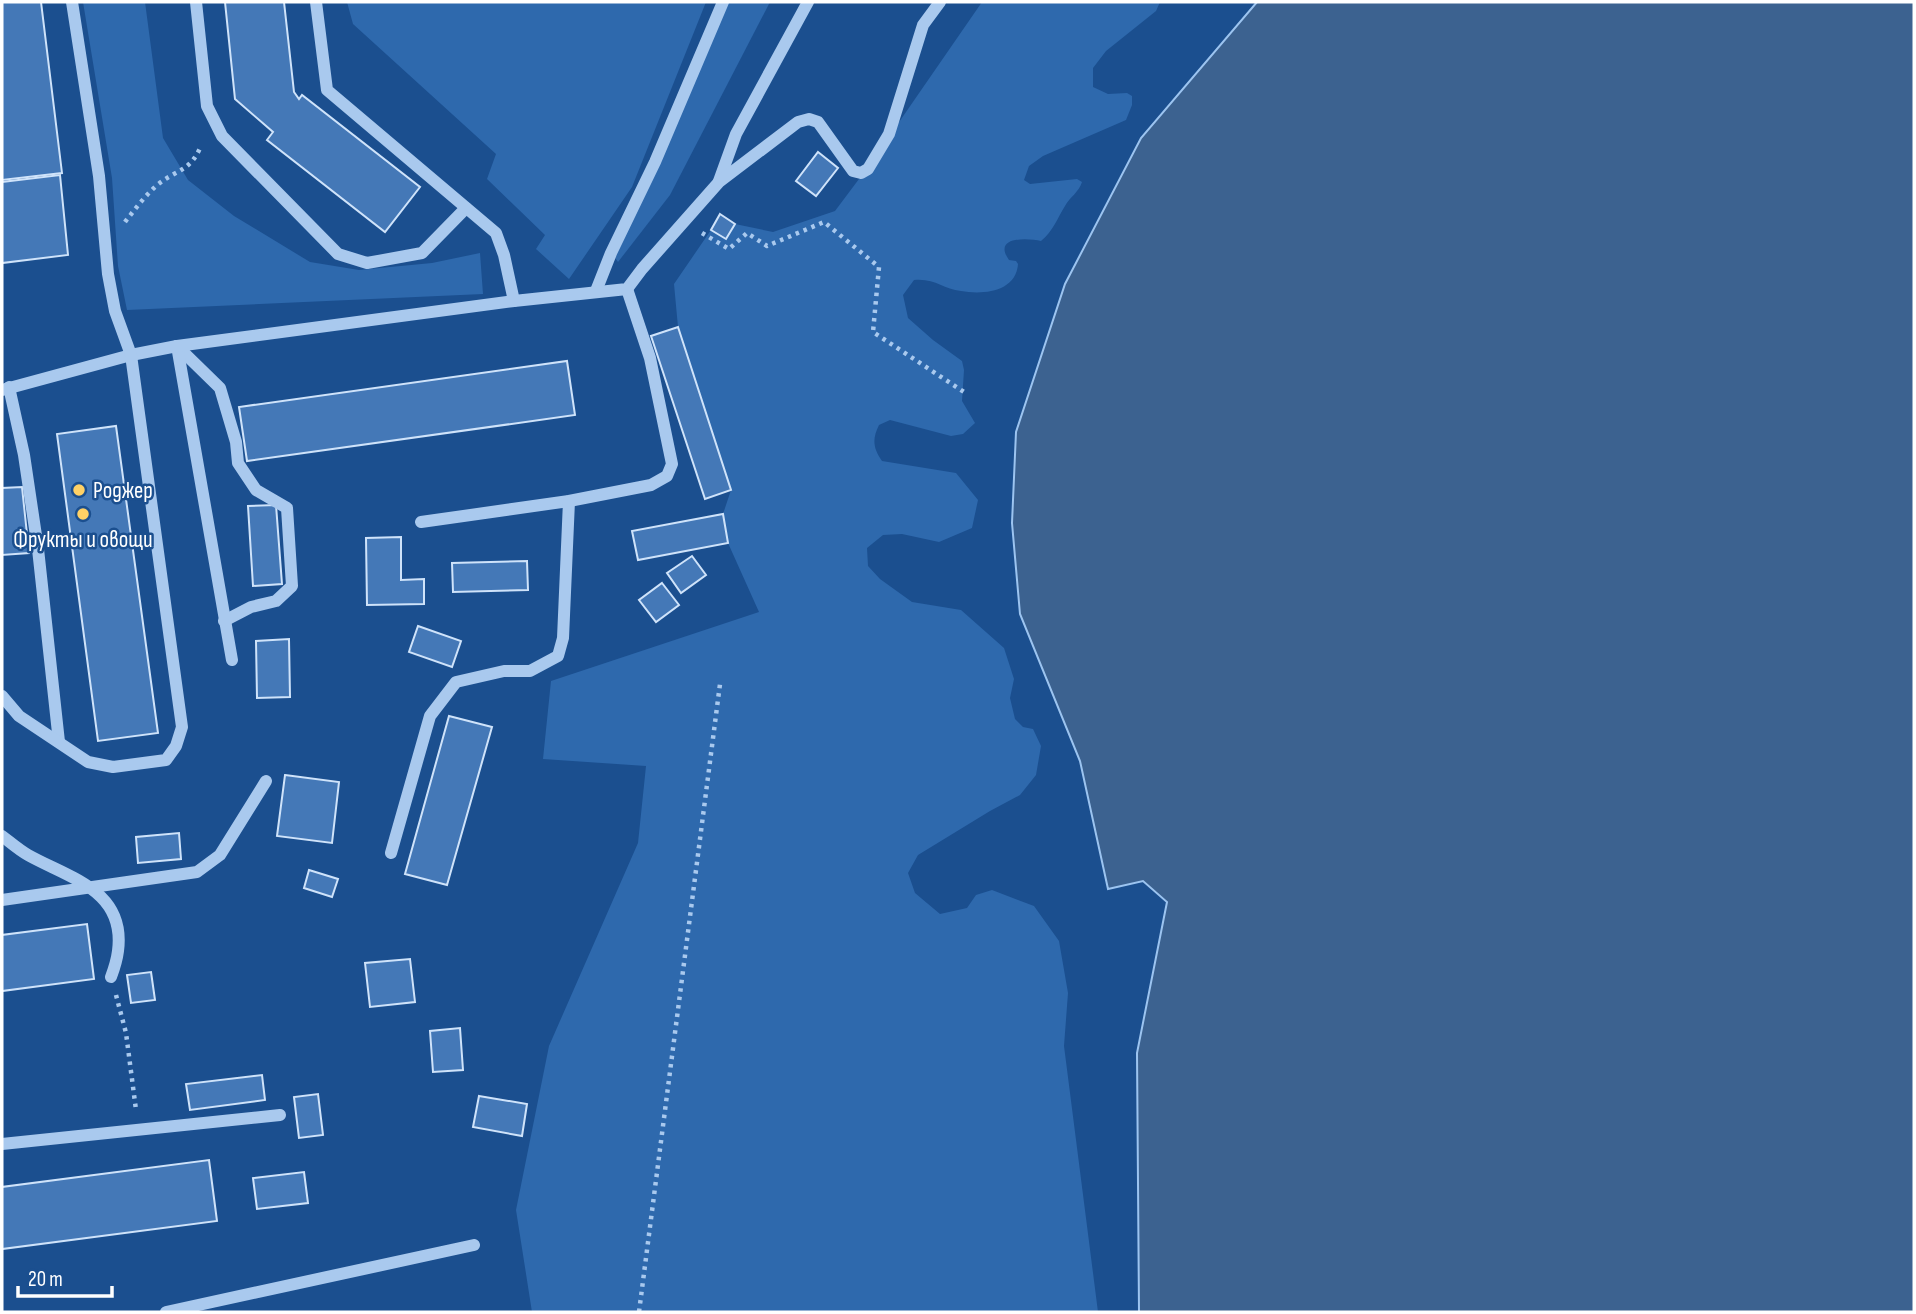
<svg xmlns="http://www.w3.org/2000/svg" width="1916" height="1314" font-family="'Sofia Sans Condensed',sans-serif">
	<rect width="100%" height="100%" fill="#1b4f8f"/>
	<g fill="#2e69ad">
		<polygon points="83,2 145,2 163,138 188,180 234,216 310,262 359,270 432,263 480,253 483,294 127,310 118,266 112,178"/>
		<polygon points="347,2 706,2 632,187 569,279 536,249 545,235 487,179 496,154 353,24"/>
		<polygon points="727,2 770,2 670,195 618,262 613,255"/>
		<path d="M982 2H1160L1156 11 1106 51 1093 68V87L1108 94 1127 93 1132 96V105L1126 120 1043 156 1029 166 1024 180 1030 184 1077 179 1082 182C1079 192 1070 197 1065 206 1057 219 1053 231 1041 241 1028 238 992 236 1009 260L1016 261 1018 264C1016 292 983 295 961 291 943 289 935 278 914 280L903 295 908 318 933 340 962 361 964 370 962 401 975 423 963 434 951 436 890 420 879 425C872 439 873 448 882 461L956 473 978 500 972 528 939 542 902 534 883 535 867 548 868 566 880 579 912 602 961 610 1004 648 1014 679 1010 698 1015 719 1023 727 1033 729 1041 746 1036 775 1020 795 990 811 918 855 908 873 915 893 940 914 967 908 976 895 992 890 1034 906 1059 941 1068 993 1064 1046 1098 1312H532L516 1210 549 1046 638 843 646 766 543 759 551 681 759 612 728 543 723 514 731 490 678 327 674 284 711 230 726 239 735 224 773 232 835 211 868 167Z"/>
	</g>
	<polygon fill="#3c6290" stroke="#9cc4f0" stroke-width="2" points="1257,2 1914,2 1914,1312 1139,1312 1137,1053 1167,902 1143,881 1108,889 1080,761 1020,614 1012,523 1016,432 1065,284 1141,138"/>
	<g fill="#4478b7" stroke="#cfe3fa" stroke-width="2">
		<polygon points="2,2 41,2 62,173 2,180"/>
		<polygon points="225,2 284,2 294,92 299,99 302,95 420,187 385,232 267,140 273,132 235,99"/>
		<polygon points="818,152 838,168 816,196 796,181"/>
		<polygon points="60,175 68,255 2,263 2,182"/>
		<polygon points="720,214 735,224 726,239 711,230"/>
		<polygon points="678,327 731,490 705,499 651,336"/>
		<polygon points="567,361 575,415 247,461 239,407"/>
		<polygon points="116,426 158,733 98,741 57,434"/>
		<polygon points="22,487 29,553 2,555 2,488"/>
		<polygon points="276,505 282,584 253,586 248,506"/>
		<polygon points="723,514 728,543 638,560 632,531"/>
		<polygon points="401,537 401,580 424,579 424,604 367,605 366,538"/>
		<polygon points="692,556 706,575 681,593 667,573"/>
		<polygon points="527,561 528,590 453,592 452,563"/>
		<polygon points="662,583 679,605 656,622 639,600"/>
		<polygon points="418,626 461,641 452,667 409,652"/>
		<polygon points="289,639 290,697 257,698 256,641"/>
		<polygon points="449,716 492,727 447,885 405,874"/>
		<polygon points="285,775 339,782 332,843 277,836"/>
		<polygon points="179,833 181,859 138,863 136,837"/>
		<polygon points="309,870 338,879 332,897 304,888"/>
		<polygon points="87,924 94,979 2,991 2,935"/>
		<polygon points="410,959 415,1002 370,1007 365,963"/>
		<polygon points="151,972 155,1000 131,1003 127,975"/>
		<polygon points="460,1028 463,1070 433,1072 430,1031"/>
		<polygon points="262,1075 265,1100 190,1110 186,1084"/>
		<polygon points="318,1094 323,1135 299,1138 294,1097"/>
		<polygon points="479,1096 527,1104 522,1136 473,1127"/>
		<polygon points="209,1160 217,1221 2,1249 2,1187"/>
		<polygon points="304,1172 308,1203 257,1209 253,1178"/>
	</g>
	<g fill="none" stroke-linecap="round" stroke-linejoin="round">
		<g stroke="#a9c9ee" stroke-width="4.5" stroke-dasharray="3.5 5" stroke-linecap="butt">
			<path d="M125 222C135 209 145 196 157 185 177 169 190 172 201 146"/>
			<polyline points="702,233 729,249 747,233 767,246 824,222 879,267 873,332 964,392"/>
			<polyline points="116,995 126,1033 136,1110"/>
			<polyline points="639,1312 720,684"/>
		</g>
		<g stroke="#a9c9ee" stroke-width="12">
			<polyline points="196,2 207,106 222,136 338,254 367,263 422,253 466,208"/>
			<polyline points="316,2 327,90 496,233 504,255 514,301"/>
			<polyline points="719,181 736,134 808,2"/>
			<polyline points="596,291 611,253 655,162 723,2"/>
			<polyline points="177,346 220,388 236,442 238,463 256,490 287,508 292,586 276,601 251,607 224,621"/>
			<polyline points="177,346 232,660"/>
			<polyline points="9,387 24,455 38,549 59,742"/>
			<polyline points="2,390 131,355 177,346 514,301 627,289 642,269 719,182 798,122 809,119 818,122 853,171 861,173 868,169 889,134 923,25 940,2"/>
			<polyline points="421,522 569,501 651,485 667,476 672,464 650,358 627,289"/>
			<polyline points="2,696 19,716 88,762 113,767 166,760 176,746 182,727 131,355 115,311 108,274 99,176 72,2"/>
			<path d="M2 836C10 842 19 850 28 855 69 878 126 890 118 951 117 959 114 969 111 977"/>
			<polyline points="391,853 430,716 456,682 504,671 530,671 558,656 563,638 569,501"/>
			<polyline points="2,900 197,872 220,855 266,781"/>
			<polyline points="2,1144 280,1115"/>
			<polyline points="166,1312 474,1245"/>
		</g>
	</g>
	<g fill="#ffd166" stroke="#1b4f8f" stroke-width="2.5">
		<circle cx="79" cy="490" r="7"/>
		<circle cx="83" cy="514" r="7"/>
	</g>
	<g text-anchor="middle" stroke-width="5" stroke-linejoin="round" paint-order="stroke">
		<g font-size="23" fill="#fff" stroke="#1b4f8f" text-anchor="start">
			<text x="93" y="498">Роджер</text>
			<text x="83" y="547" text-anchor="middle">Фрукты и овощи</text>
		</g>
	</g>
	<rect width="1916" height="1314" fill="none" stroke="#ffffff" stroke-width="7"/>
	<path d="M18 1286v10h94v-10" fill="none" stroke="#ffffff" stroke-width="3.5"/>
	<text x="28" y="1286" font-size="21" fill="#ffffff" stroke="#1b4f8f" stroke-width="5" paint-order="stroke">20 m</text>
</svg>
